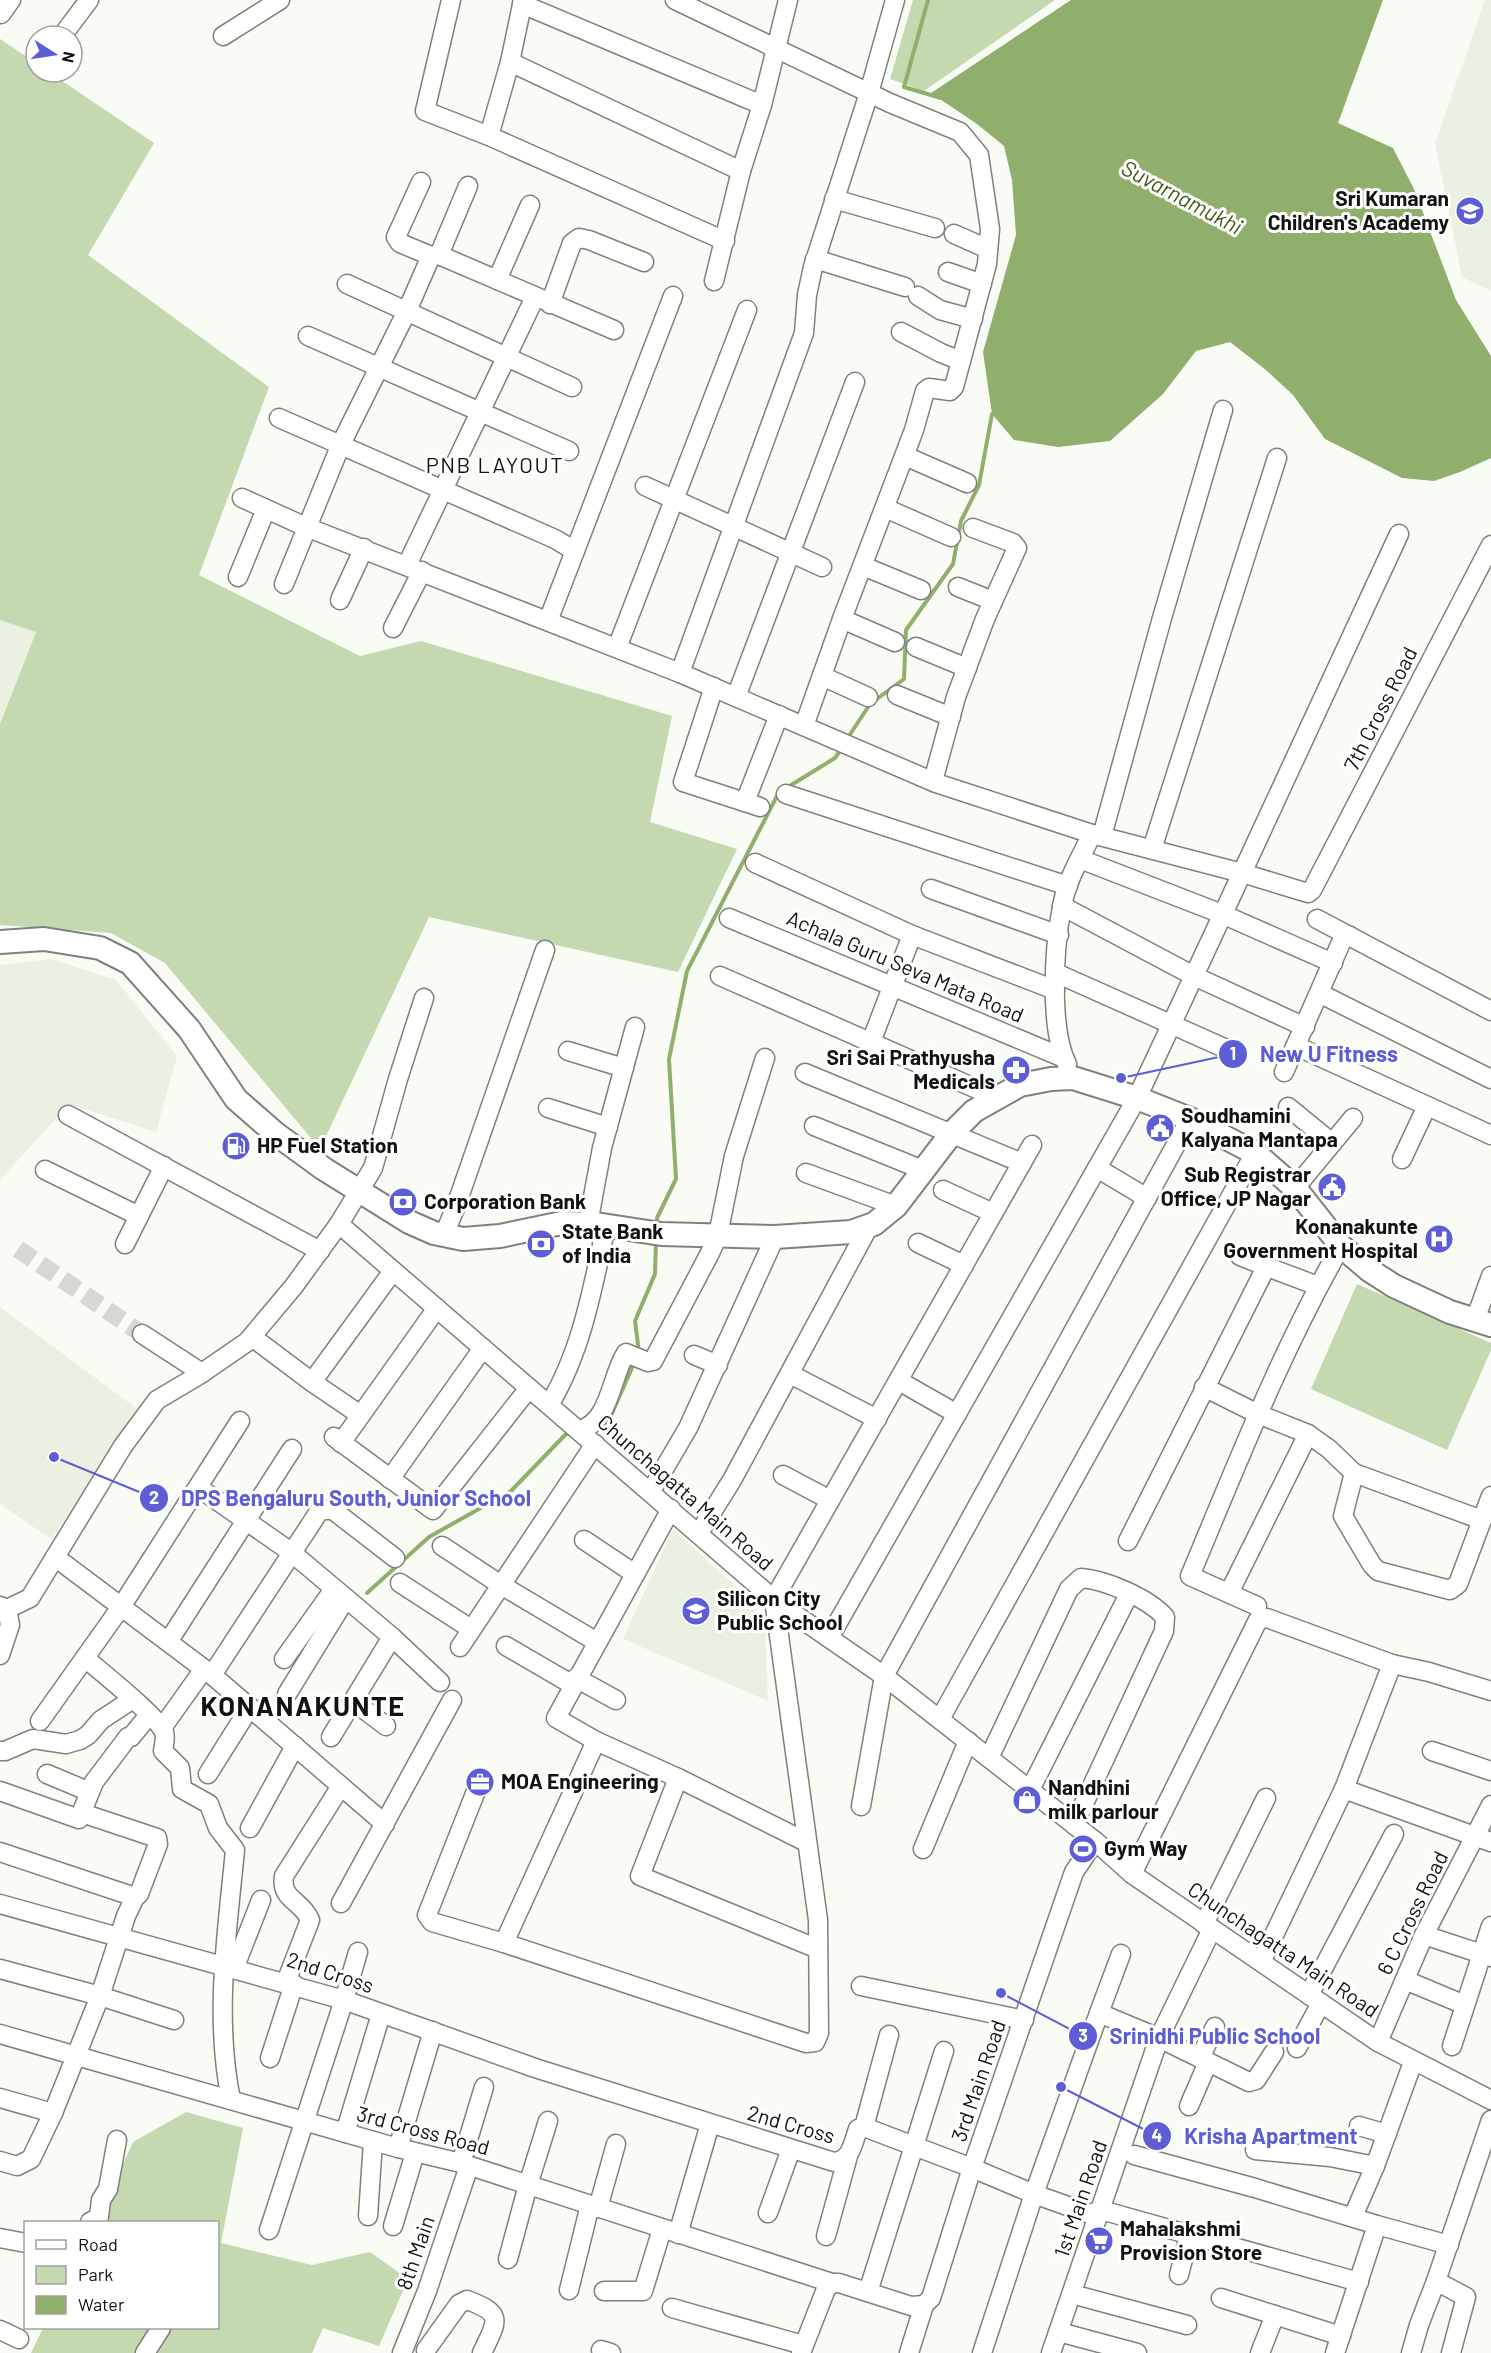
<svg xmlns="http://www.w3.org/2000/svg" width="1491" height="2353" font-family="Barlow,sans-serif">
	<rect width="100%" height="100%" fill="#f8fcf4"/>
	<g fill="#eaf1e2">
		<polygon points="1485,0 1491,0 1491,291 1462,277 1435,144"/>
		<polygon points="0,620 36,631 0,724"/>
		<polygon points="51,959 116,980 177,1056 156,1132 69,1104 0,1180 0,965"/>
		<polygon points="0,1307 140,1411 51,1539 0,1504"/>
		<polygon points="673,1529 749,1599 765,1623 768,1701 623,1639"/>
	</g>
	<g fill="#c4d9af">
		<polygon points="913,0 1055,0 924,91 890,79"/>
		<polygon points="0,39 36,63 36,72 49,72 154,143 88,255 269,387 199,575 360,656 421,641 672,716 650,822 737,849 678,972 429,917 320,1149 165,963 111,933 0,925 0,724 36,632 0,620"/>
		<polygon points="1357,1284 1491,1343 1491,1350 1447,1450 1311,1389"/>
		<polygon points="186,2112 243,2128 221,2243 312,2265 370,2252 408,2279 379,2346 323,2328 312,2353 31,2353 43,2328 218,2328 218,2222 95,2222 99,2217 133,2142"/>
	</g>
	<polygon fill="#90af6c" points="1071,0 1383,0 1338,123 1393,148 1414,189 1456,300 1491,356 1491,458 1460,472 1434,481 1402,478 1325,439 1293,395 1266,370 1230,342 1196,351 1163,394 1110,441 1058,447 1014,440 992,414 983,352 1016,235 1012,180 1004,146 977,124 931,93"/>
	<g fill="none" stroke-linecap="round" stroke-linejoin="round">
		<g stroke="#90af6c" stroke-width="4">
			<polyline points="928,0 904,87 941,98"/>
			<polyline points="847,739 870,704 904,679 906,630 953,564 961,521 979,485 992,414"/>
			<polyline points="788,787 835,758 842,748"/>
			<polyline points="656,1227 657,1218 676,1179 669,1059 687,971 779,792"/>
			<polyline points="639,1352 635,1321 655,1274 656,1241"/>
			<polyline points="598,1428 606,1427 635,1361"/>
			<polyline points="367,1593 429,1537 511,1491 566,1434 573,1433"/>
		</g>
		<g stroke="#d5d9d2" stroke-width="18" stroke-dasharray="18 9" stroke-linecap="butt">
			<polyline points="18,1249 142,1334"/>
			<polyline points="267,1723 287,1694"/>
		</g>
		<g stroke="#7e827b" stroke-width="21">
			<g id="minor">
				<polyline points="451,0 425,111 489,136 725,241"/>
				<polyline points="675,0 890,103 960,132 979,155 990,229 987,264 954,387 950,391 929,388 925,391 914,430 842,619 804,726"/>
				<polyline points="522,4 762,105"/>
				<polyline points="1,14 11,0"/>
				<polyline points="62,36 89,0"/>
				<polyline points="223,36 280,0"/>
				<polyline points="510,62 741,171"/>
				<polyline points="489,136 510,62 523,0"/>
				<polyline points="421,182 396,237 400,243 431,256"/>
				<polyline points="834,199 935,228"/>
				<polyline points="954,234 988,249"/>
				<polyline points="439,255 468,186"/>
				<polyline points="815,259 905,287"/>
				<polyline points="948,272 982,284"/>
				<polyline points="497,280 530,205"/>
				<polyline points="714,281 741,171 762,105 788,0"/>
				<polyline points="347,284 572,387"/>
				<polyline points="918,296 940,310 973,319"/>
				<polyline points="550,304 572,243 579,238 589,240 644,262"/>
				<polyline points="901,332 941,353 961,361"/>
				<polyline points="308,336 569,451"/>
				<polyline points="279,418 555,539 575,551"/>
				<polyline points="905,456 967,483"/>
				<polyline points="645,486 822,567"/>
				<polyline points="242,498 306,527 680,673"/>
				<polyline points="885,508 951,537"/>
				<polyline points="1399,534 1242,873 1308,893 1312,890 1491,545"/>
				<polyline points="407,565 535,297"/>
				<polyline points="863,566 921,590"/>
				<polyline points="238,577 266,509"/>
				<polyline points="284,584 341,444 406,313 431,256 439,255 614,330"/>
				<polyline points="958,587 993,601"/>
				<polyline points="340,600 364,548"/>
				<polyline points="842,619 895,642"/>
				<polyline points="548,621 673,296"/>
				<polyline points="393,628 422,571"/>
				<polyline points="916,647 967,668"/>
				<polyline points="617,648 747,310"/>
				<polyline points="822,676 868,697"/>
				<polyline points="714,687 683,782 760,807"/>
				<polyline points="897,695 951,717"/>
				<polyline points="736,697 855,382"/>
				<polyline points="933,781 956,697 985,619 1017,548 1013,543 973,528"/>
				<polyline points="786,794 1068,886"/>
				<polyline points="745,802 779,715"/>
				<polyline points="1102,836 1162,618 1223,410"/>
				<polyline points="1152,849 1277,458"/>
				<polyline points="1080,859 1222,914 1333,963"/>
				<polyline points="755,863 912,935 1055,990"/>
				<polyline points="931,889 1059,935"/>
				<polyline points="1062,906 1194,976 1305,1027"/>
				<polyline points="729,918 1064,1058"/>
				<polyline points="1317,919 1491,1011"/>
				<polyline points="1056,973 1231,1051"/>
				<polyline points="720,976 995,1097"/>
				<polyline points="1321,994 1491,1079"/>
				<polyline points="871,1042 912,935"/>
				<polyline points="1296,1046 1491,1135"/>
				<polyline points="568,1051 624,1068"/>
				<path d="M1067 1064C1049 1028 1054 946 1062 907 1066 881 1081 857 1092 834"/>
				<polyline points="1284,1072 1343,938 1350,936"/>
				<polyline points="805,1073 1022,1163"/>
				<polyline points="1288,1107 1332,1143"/>
				<polyline points="548,1108 608,1127"/>
				<polyline points="68,1115 320,1251"/>
				<polyline points="814,1126 923,1170"/>
				<polyline points="1402,1159 1427,1106"/>
				<polyline points="1097,1168 1147,1198"/>
				<polyline points="45,1170 139,1216"/>
				<polyline points="806,1173 896,1206"/>
				<polyline points="1295,1188 1353,1118"/>
				<polyline points="943,1190 993,1213"/>
				<polyline points="339,1224 777,1602 884,1676 1095,1841 1132,1874 1378,2042 1491,2100"/>
				<polyline points="588,1224 602,1148 635,1027"/>
				<polyline points="444,1235 456,1206 545,950"/>
				<polyline points="918,1243 964,1265"/>
				<polyline points="125,1244 164,1166"/>
				<polyline points="1240,1256 1270,1268"/>
				<polyline points="1475,1320 1491,1276"/>
				<polyline points="142,1334 202,1373"/>
				<polyline points="252,1337 312,1382 359,1414"/>
				<polyline points="694,1355 718,1365"/>
				<polyline points="790,1374 877,1419"/>
				<polyline points="899,1381 957,1414"/>
				<polyline points="312,1382 393,1271"/>
				<polyline points="1204,1387 1258,1414 1308,1434 1329,1449 1354,1473 1482,1520"/>
				<path d="M549 1405C582 1351 593 1286 606 1226"/>
				<path d="M578 1430C610 1425 611 1375 626 1353L648 1362 653 1361 710 1253 718 1235 734 1156 765 1058"/>
				<polyline points="334,1437 433,1510 529,1388"/>
				<polyline points="341,1443 437,1308"/>
				<polyline points="1354,1473 1343,1516 1372,1565 1378,1571 1450,1590 1458,1584 1491,1496"/>
				<polyline points="783,1475 830,1500"/>
				<polyline points="390,1479 483,1348"/>
				<polyline points="199,1488 291,1552 392,1637 440,1682"/>
				<polyline points="651,1491 688,1428 775,1237"/>
				<polyline points="671,1509 556,1718 596,1741 678,1778 806,1842"/>
				<polyline points="699,1533 732,1480 869,1226"/>
				<polyline points="584,1540 635,1574"/>
				<polyline points="1128,1541 1264,1271 1270,1268 1318,1286"/>
				<polyline points="442,1546 501,1585 597,1642"/>
				<polyline points="55,1557 212,1675 385,1824"/>
				<polyline points="400,1583 471,1629"/>
				<polyline points="1229,1593 1308,1434"/>
				<polyline points="0,1606 7,1609 30,1598 123,1446 157,1400 199,1375 247,1342 294,1286 339,1224 373,1168 398,1079 424,998"/>
				<path d="M1257 1606 1190 1576C1237 1464 1281 1351 1341 1246"/>
				<polyline points="829,1638 1137,1098 1242,873 1092,834 936,783 680,673 804,333 807,295 813,267 869,93 895,0"/>
				<polyline points="168,1642 292,1449"/>
				<polyline points="506,1646 573,1685"/>
				<polyline points="460,1647 595,1444"/>
				<polyline points="0,1655 10,1625 7,1609"/>
				<path d="M85 1658C100 1671 158 1717 164 1732 166 1738 164 1745 163 1751L180 1768 182 1789 209 1804 218 1828 235 1850C227 1933 214 2017 231 2100"/>
				<polyline points="284,1659 334,1589"/>
				<polyline points="212,1675 320,1510 333,1510 395,1558"/>
				<polyline points="576,1678 616,1700"/>
				<polyline points="287,1694 346,1598"/>
				<polyline points="353,1701 386,1726"/>
				<polyline points="940,1719 1255,1153"/>
				<polyline points="40,1721 121,1607 240,1421"/>
				<polyline points="162,1728 204,1669"/>
				<polyline points="331,1737 392,1637"/>
				<polyline points="596,1741 504,1943 806,2043 815,2042 819,2033 818,1920 774,1599 1032,1145"/>
				<polyline points="0,1751 5,1751 33,1739 66,1744 80,1740 88,1735 101,1720 133,1699"/>
				<polyline points="1432,1751 1491,1771"/>
				<path d="M989 1758 1069 1589 1081 1578C1106 1580 1148 1598 1165 1617L1164 1631 1074 1825"/>
				<polyline points="47,1774 90,1792"/>
				<polyline points="208,1774 250,1707"/>
				<polyline points="678,1778 640,1876 818,1949"/>
				<polyline points="478,1786 427,1915 432,1922 504,1943"/>
				<polyline points="1344,1789 1491,1842"/>
				<polyline points="1030,1790 1129,1594"/>
				<polyline points="0,1791 79,1819 94,1782 128,1737 131,1737 149,1715"/>
				<polyline points="861,1806 884,1676 1190,1119"/>
				<polyline points="82,1813 157,1838 158,1844 139,1894 135,1897"/>
				<polyline points="250,1828 295,1746"/>
				<polyline points="923,1849 968,1741"/>
				<polyline points="0,1852 135,1897 126,1916 100,1996 53,2113 31,2159 17,2166 0,2161"/>
				<polyline points="1132,1874 1258,1620 1267,1618 1392,1664 1429,1672 1491,1691"/>
				<polyline points="341,1903 452,1700"/>
				<path d="M0 1904 344 2000 535 2068 834 2162C851 2161 853 2143 858 2129L864 2127 972 2168 1034 2194 1090 2214 1101 2210 1359 2282"/>
				<polyline points="1204,1924 1266,1798"/>
				<polyline points="1424,1935 1491,1957"/>
				<polyline points="1261,1962 1344,1789 1392,1664"/>
				<polyline points="0,1969 100,1996 174,2020"/>
				<polyline points="234,1969 261,1900"/>
				<polyline points="1405,1980 1465,2005"/>
				<path d="M286 1982 310 1920C302 1900 280 1900 284 1876L341 1786"/>
				<polyline points="861,1986 1024,2020"/>
				<polyline points="1309,1995 1394,1834"/>
				<polyline points="1099,2013 1121,1954"/>
				<polyline points="0,2034 398,2148 461,2163 832,2283"/>
				<polyline points="1378,2042 1424,1935 1491,1805"/>
				<polyline points="1452,2046 1491,1926"/>
				<polyline points="1297,2048 1321,2003"/>
				<polyline points="270,2058 294,1984"/>
				<polyline points="1200,2058 1215,2027"/>
				<polyline points="0,2098 53,2113"/>
				<polyline points="1189,2106 1208,2062"/>
				<polyline points="1359,2126 1387,2134"/>
				<polyline points="864,2127 889,2035"/>
				<polyline points="345,2133 381,2014"/>
				<polyline points="398,2148 433,2031"/>
				<polyline points="1255,2150 1330,2157 1375,2166"/>
				<polyline points="1134,2155 1255,2188 1377,2225 1335,2353"/>
				<polyline points="461,2163 484,2087"/>
				<polyline points="598,2208 616,2144"/>
				<polyline points="768,2213 791,2149"/>
				<polyline points="368,2216 373,2141"/>
				<polyline points="1355,2218 1355,2212 1375,2166 1413,2062"/>
				<polyline points="90,2222 99,2217 101,2200 108,2189 117,2140"/>
				<polyline points="1377,2225 1449,2245"/>
				<polyline points="393,2226 415,2153"/>
				<polyline points="269,2230 344,2000 358,1952"/>
				<polyline points="678,2234 710,2124"/>
				<polyline points="826,2236 848,2156"/>
				<polyline points="0,2238 26,2243"/>
				<polyline points="508,2259 528,2185 548,2121"/>
				<polyline points="1179,2275 1189,2236"/>
				<polyline points="1436,2281 1466,2297 1451,2353"/>
				<polyline points="569,2290 590,2205"/>
				<polyline points="604,2291 643,2291 662,2229"/>
				<polyline points="868,2292 944,2051"/>
				<polyline points="1072,2294 1187,2325"/>
				<polyline points="1221,2298 1341,2336"/>
				<polyline points="672,2308 803,2345"/>
				<polyline points="0,2330 19,2339"/>
				<polyline points="1059,2332 1137,2353"/>
				<path d="M426 2350 459 2304 467 2300C505 2314 497 2321 482 2353"/>
				<polyline points="601,2350 611,2353"/>
				<polyline points="145,2353 161,2328"/>
				<polyline points="402,2353 427,2291 469,2166"/>
				<polyline points="801,2353 826,2289 832,2283 839,2283 911,2306 924,2305"/>
				<polyline points="909,2353 924,2305 931,2298 972,2168 1074,1872 1095,1841"/>
				<polyline points="982,2353 1034,2194 1099,2013 1159,2038 1249,2082 1256,2080 1274,2052"/>
				<polyline points="1051,2353 1159,2038 1212,1929"/>
				<polyline points="1260,2353 1275,2315"/>
				<polyline points="1411,2353 1419,2325 1436,2281 1491,2120"/>
			</g>
		</g>
		<g stroke="#7e827b" stroke-width="26">
			<polyline id="major" points="0,942 44,939 100,948 130,963 189,1029 236,1099 276,1134 324,1169 409,1222 434,1233 463,1239 500,1236 562,1223 596,1224 661,1234 775,1237 851,1232 874,1224 896,1206 951,1134 974,1111 1020,1085 1051,1079 1073,1078 1137,1098 1190,1119 1255,1153 1295,1188 1341,1246 1369,1270 1394,1286 1450,1312 1491,1325"/>
		</g>
		<use href="#minor" stroke="#fff" stroke-width="18"/>
		<use href="#major" stroke="#fff" stroke-width="22"/>
	</g>
	<defs>
		<g id="school-disc" transform="scale(1.5)"><circle r="9.5" fill="#5d5dd5" stroke="#fff"/><path d="M0-5L7-2L0 1L-7-2ZM-4 1L0 2.5L4 1V4Q0 6-4 4Z" fill="#fff"/></g>
		<g id="pharmacy-disc" transform="scale(1.5)"><circle r="9.5" fill="#5d5dd5" stroke="#fff"/><path d="M-2-6h4v4h4v4h-4v4h-4v-4h-4v-4h4Z" fill="#fff"/></g>
		<g id="civic-disc" transform="scale(1.5)"><circle r="9.5" fill="#5d5dd5" stroke="#fff"/><path d="M-.6-6.5H3V-4.5H.6V-3L4-1V1h2V6H-6V1h2V-1L-.6-3ZM-1.2 2.5V6h2.4V2.5Z" fill="#fff"/></g>
		<g id="fuel-disc" transform="scale(1.5)"><circle r="9.5" fill="#5d5dd5" stroke="#fff"/><path d="M-5.5-6h7V0h2V4h1.3V-2.5L3-4.5l.8-.8L6-3V5H2.5V1h-1V6h-7ZM-4.2-4.7v3.2H.2V-4.7Z" fill="#fff"/></g>
		<g id="bank-disc" transform="scale(1.5)"><circle r="9.5" fill="#5d5dd5" stroke="#fff"/><path d="M-6-4H6V4H-6ZM0-2.3a2.3 2.3 0 1 0 0 4.6a2.3 2.3 0 1 0 0-4.6Z" fill="#fff"/></g>
		<g id="hospital-disc" transform="scale(1.5)"><circle r="9.5" fill="#5d5dd5" stroke="#fff"/><path d="M-5-5h3v3.5h4V-5h3V5h-3V1.5h-4V5h-3Z" fill="#fff"/></g>
		<g id="office-disc" transform="scale(1.5)"><circle r="9.5" fill="#5d5dd5" stroke="#fff"/><path d="M-6-3h4V-5.5h4V-3h4V5H-6ZM-1-4.5V-3h2v-1.5ZM-6 0V1H6V0Z" fill="#fff"/></g>
		<g id="shop-disc" transform="scale(1.5)"><circle r="9.5" fill="#5d5dd5" stroke="#fff"/><path d="M-5-2.5h2.3a2.7 3.5 0 0 1 5.4 0H5L5.5 6h-11ZM-1.5-2.5h3a1.5 2.3 0 0 0-3 0Z" fill="#fff"/></g>
		<g id="stadium-disc" transform="scale(1.5)"><circle r="9.5" fill="#5d5dd5" stroke="#fff"/><path d="M0-5a6.5 5 0 1 0 0 10a6.5 5 0 1 0 0-10ZM-3.5-1.8h7v3.6h-7Z" fill="#fff"/></g>
		<g id="supermarket-disc" transform="scale(1.5)"><circle r="9.5" fill="#5d5dd5" stroke="#fff"/><path d="M-6-5.5h2.5l.6 2H6L4.5 2H-2.5L-4.4-4H-6ZM-1.5 3.2a1.3 1.3 0 1 0 .1 0ZM3 3.2a1.3 1.3 0 1 0 .1 0Z" fill="#fff"/></g>
	</defs>
	<g fill-rule="evenodd">
		<use href="#school-disc" x="1470" y="211"/>
		<use href="#pharmacy-disc" x="1016" y="1070"/>
		<use href="#civic-disc" x="1160" y="1128"/>
		<use href="#fuel-disc" x="236" y="1146"/>
		<use href="#civic-disc" x="1332" y="1187"/>
		<use href="#bank-disc" x="403" y="1202"/>
		<use href="#hospital-disc" x="1439" y="1239"/>
		<use href="#bank-disc" x="541" y="1244"/>
		<use href="#school-disc" x="696" y="1611"/>
		<use href="#office-disc" x="480" y="1782"/>
		<use href="#shop-disc" x="1027" y="1800"/>
		<use href="#stadium-disc" x="1083" y="1849"/>
		<use href="#supermarket-disc" x="1099" y="2241"/>
	</g>
	<g text-anchor="middle" stroke-width="6" stroke-linejoin="round" paint-order="stroke">
		<g font-size="21" font-weight="bold" fill="#111310" stroke="#fff" text-anchor="start">
			<text x="1449" y="206" text-anchor="end">Sri Kumaran<tspan x="1449" dy="24">Children's Academy</tspan></text>
			<text x="995" y="1065" text-anchor="end">Sri Sai Prathyusha<tspan x="995" dy="24">Medicals</tspan></text>
			<text x="1181" y="1123">Soudhamini<tspan x="1181" dy="24">Kalyana Mantapa</tspan></text>
			<text x="257" y="1153">HP Fuel Station</text>
			<text x="1311" y="1182" text-anchor="end">Sub Registrar<tspan x="1311" dy="24">Office, JP Nagar</tspan></text>
			<text x="424" y="1209">Corporation Bank</text>
			<text x="1418" y="1234" text-anchor="end">Konanakunte<tspan x="1418" dy="24">Government Hospital</tspan></text>
			<text x="562" y="1239">State Bank<tspan x="562" dy="24">of India</tspan></text>
			<text x="717" y="1606">Silicon City<tspan x="717" dy="24">Public School</tspan></text>
			<text x="501" y="1789">MOA Engineering</text>
			<text x="1048" y="1795">Nandhini<tspan x="1048" dy="24">milk parlour</tspan></text>
			<text x="1104" y="1856">Gym Way</text>
			<text x="1120" y="2236">Mahalakshmi<tspan x="1120" dy="24">Provision Store</tspan></text>
		</g>
		<g font-size="21" fill="#111310" stroke="#fff">
			<text transform="translate(1381 709) rotate(-63)" y="7">7th Cross Road</text>
			<text transform="translate(905 967) rotate(23)" y="7">Achala Guru Seva Mata Road</text>
			<text transform="translate(685 1493) rotate(41)" y="7">Chunchagatta Main Road</text>
			<text transform="translate(1413 1913) rotate(-64)" y="7">6 C Cross Road</text>
			<text transform="translate(1283 1950) rotate(34)" y="7">Chunchagatta Main Road</text>
			<text transform="translate(330 1973) rotate(18)" y="7">2nd Cross</text>
			<text transform="translate(979 2081) rotate(-71)" y="7">3rd Main Road</text>
			<text transform="translate(791 2125) rotate(16)" y="7">2nd Cross</text>
			<text transform="translate(423 2131) rotate(15)" y="7">3rd Cross Road</text>
			<text transform="translate(1081 2199) rotate(-71)" y="7">1st Main Road</text>
			<text transform="translate(416 2253) rotate(-71)" y="7">8th Main</text>
		</g>
		<g font-size="22" font-style="italic" fill="#3f5b13" stroke="#fff">
			<text transform="translate(1182 197) rotate(28)" y="8">Suvarnamukhi</text>
		</g>
		<g font-size="22" letter-spacing="1.5" fill="#111310" stroke="#fff">
			<text x="495" y="473">PNB LAYOUT</text>
		</g>
		<g font-size="27" font-weight="bold" letter-spacing="1.5" fill="#111310" stroke="#fff">
			<text x="303" y="1716">KONANAKUNTE</text>
		</g>
	</g>
	<path fill="none" stroke="#5d5dd5" stroke-width="2" d="M1121 1078L1233 1054M54 1457L154 1498M1001 1993L1083 2036M1061 2087L1157 2136"/>
	<g fill="#5d5dd5" stroke="#fff" stroke-width="2">
		<circle cx="1121" cy="1078" r="6"/>
		<circle cx="54" cy="1457" r="6"/>
		<circle cx="1001" cy="1993" r="6"/>
		<circle cx="1061" cy="2087" r="6"/>
		<circle cx="1233" cy="1054" r="15"/>
		<circle cx="154" cy="1498" r="15"/>
		<circle cx="1083" cy="2036" r="15"/>
		<circle cx="1157" cy="2136" r="15"/>
	</g>
	<g font-size="18" text-anchor="middle" font-weight="bold" fill="#fff">
		<text x="1233" y="1060">1</text>
		<text x="154" y="1504">2</text>
		<text x="1083" y="2042">3</text>
		<text x="1157" y="2142">4</text>
	</g>
	<g font-size="22" text-anchor="middle" font-weight="bold" fill="#5d5dd5" stroke="#fff" stroke-width="6" stroke-linejoin="round" paint-order="stroke">
		<text x="1329" y="1062">New U Fitness</text>
		<text x="356" y="1506">DPS Bengaluru South, Junior School</text>
		<text x="1215" y="2044">Srinidhi Public School</text>
		<text x="1271" y="2144">Krisha Apartment</text>
	</g>
	<rect x="24" y="2221" width="195" height="108" fill="#ffffff" stroke="#a0a19f" stroke-width="1.5"/>
	<rect x="36" y="2240" width="30" height="9" fill="#ffffff" stroke="#a0a19f" stroke-width="1.5"/>
	<text x="78" y="2251" font-size="18" fill="#111310">Road</text>
	<rect x="36" y="2266" width="30" height="18" fill="#c4d9af" stroke="#a0a19f" stroke-width="1.5"/>
	<text x="78" y="2281" font-size="18" fill="#111310">Park</text>
	<rect x="36" y="2296" width="30" height="18" fill="#90af6c" stroke="#a0a19f" stroke-width="1.5"/>
	<text x="78" y="2311" font-size="18" fill="#111310">Water</text>
	<g transform="translate(54 54) rotate(102)"><circle r="28" fill="#ffffff" stroke="#a0a19f" stroke-width="1.5"/>
	<path d="M0-4.5L10 22L0 15L-10 22Z" fill="#5d5dd5"/>
	<text y="-9" font-size="16" font-weight="bold" text-anchor="middle" fill="#111310">N</text>
	</g>
</svg>
